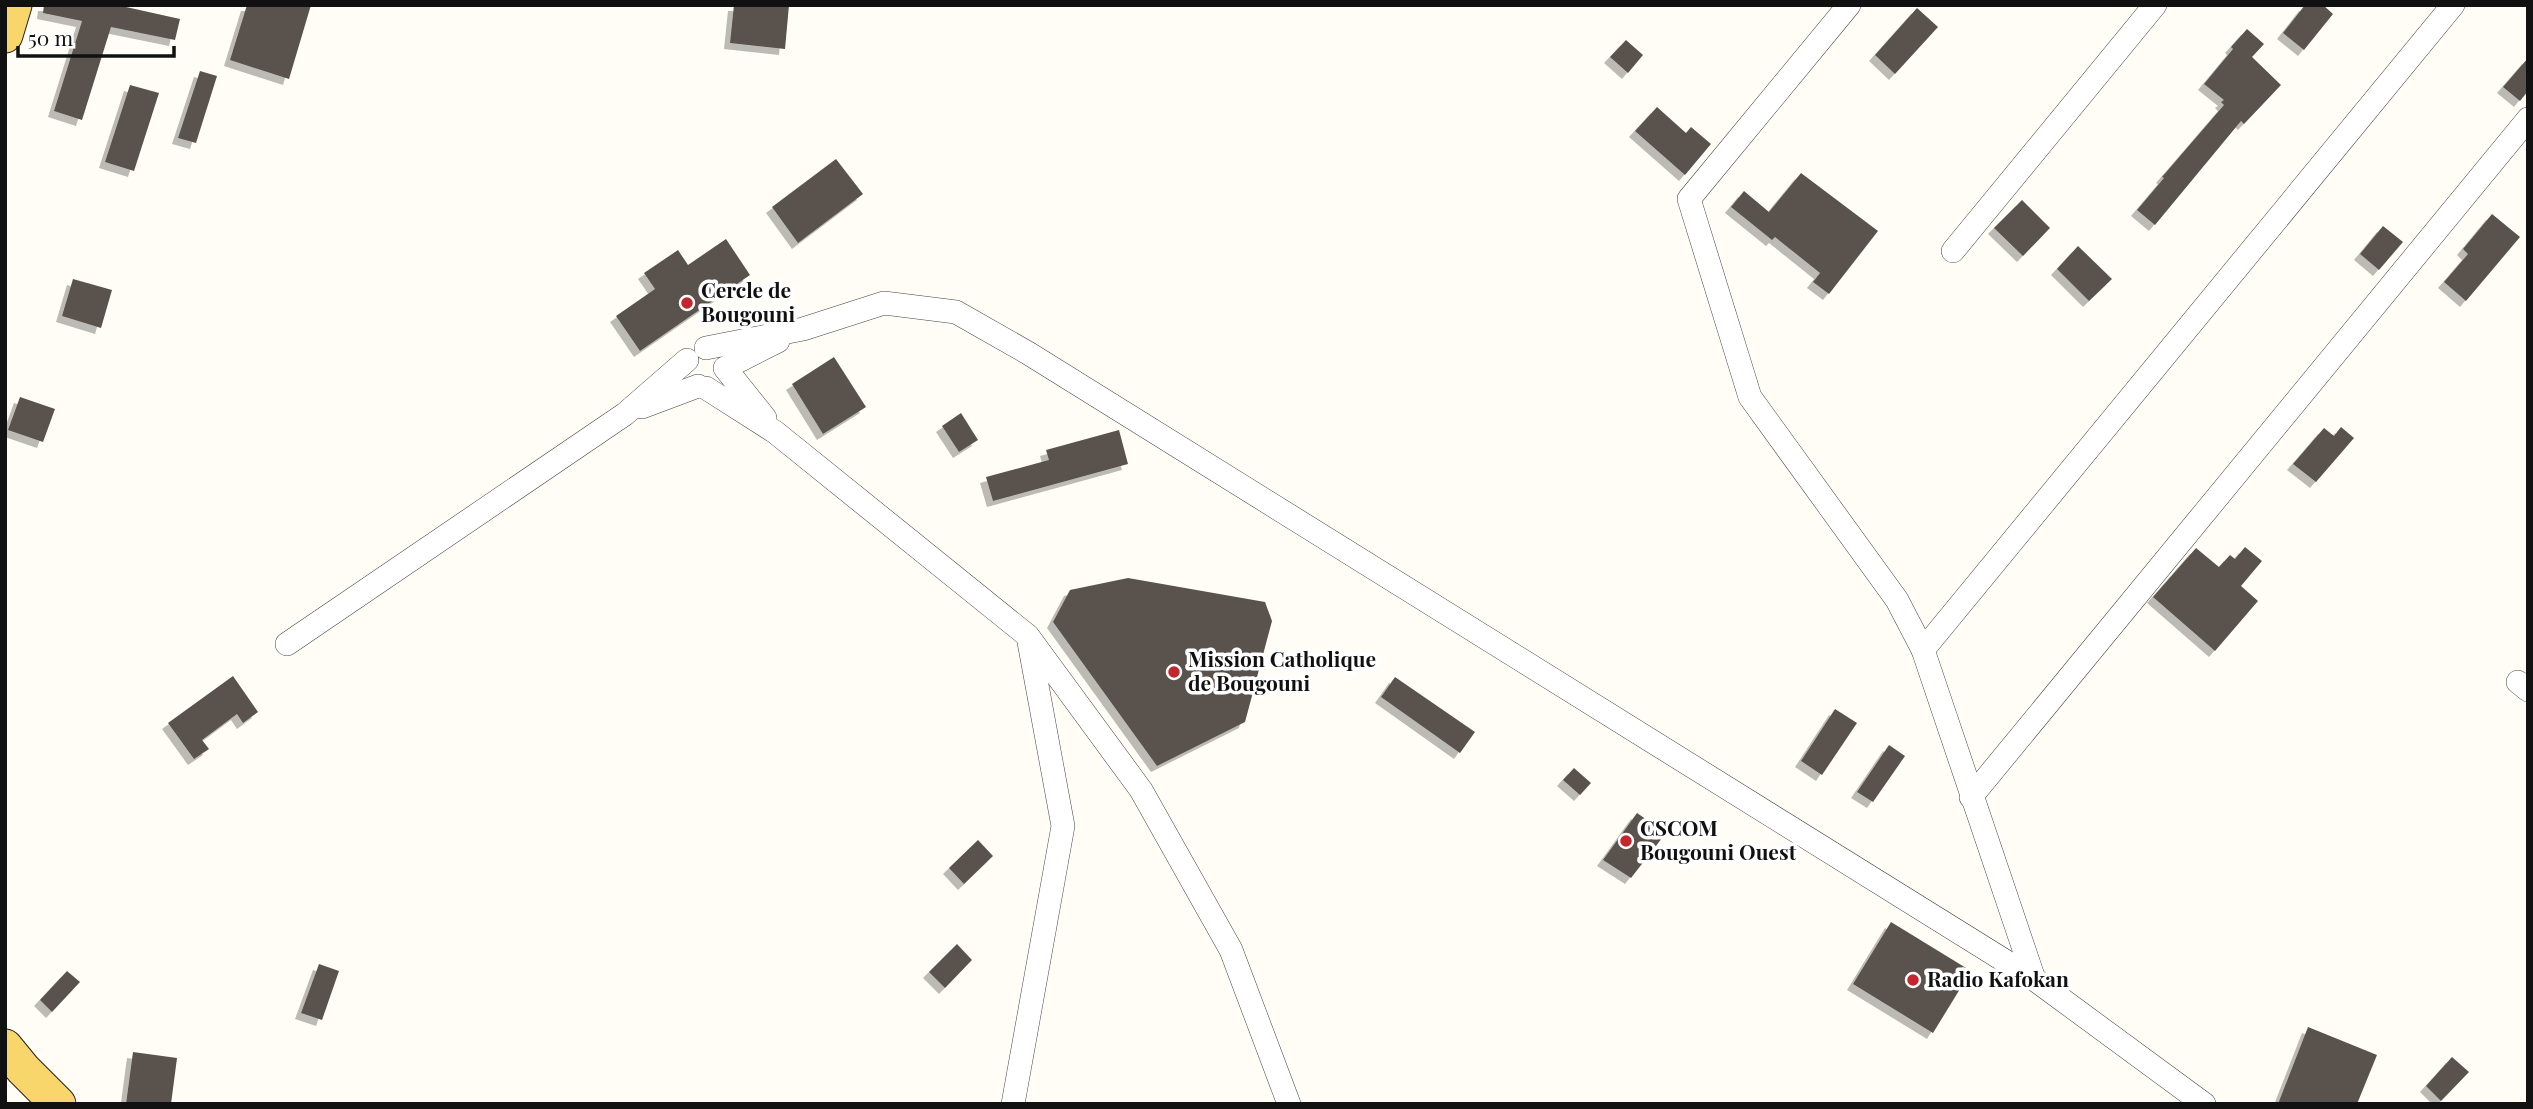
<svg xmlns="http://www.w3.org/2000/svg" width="2533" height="1109" font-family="'Playfair Display',serif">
	<defs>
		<filter id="shadow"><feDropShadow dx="-6" dy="6" stdDeviation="0" flood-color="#0004"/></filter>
	</defs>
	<rect width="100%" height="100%" fill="#fffdf5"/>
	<g fill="#5a524d" filter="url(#shadow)">
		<polygon points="44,5 117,5 180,19 175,40 111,27 82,120 54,111 82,21 43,13"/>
		<polygon points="247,5 311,5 289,79 230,60"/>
		<polygon points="734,5 789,5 785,49 730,43"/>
		<polygon points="2305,5 2323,5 2333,14 2304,50 2283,33"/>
		<polygon points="1917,8 1938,27 1895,74 1875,55"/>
		<polygon points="2247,29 2264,44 2252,57 2281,85 2244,124 2241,121 2155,225 2137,210 2164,178 2162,177 2224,105 2221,102 2224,100 2204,84 2233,49 2231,47"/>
		<polygon points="1626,40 1643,55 1628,73 1610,57"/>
		<polygon points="2528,58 2528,91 2520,101 2503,87"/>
		<polygon points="200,71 217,76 196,143 178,138"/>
		<polygon points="130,85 159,93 134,171 105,162"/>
		<polygon points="1657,107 1686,133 1691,127 1711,144 1685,175 1635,131"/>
		<polygon points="836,159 863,194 798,243 772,207"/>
		<polygon points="1801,173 1878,231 1829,294 1813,282 1820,273 1775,237 1772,240 1731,207 1744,191 1769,212"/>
		<polygon points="2022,200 2050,228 2023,256 1994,228"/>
		<polygon points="2492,214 2520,237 2466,301 2444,282 2468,254 2463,249"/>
		<polygon points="2383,226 2403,242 2379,270 2360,254"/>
		<polygon points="726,239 750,275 640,351 616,316 655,289 644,273 678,250 688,265"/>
		<polygon points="2078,246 2112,279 2089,301 2057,269"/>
		<polygon points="73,279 112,290 101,328 62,316"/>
		<polygon points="834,357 866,407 823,434 792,384"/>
		<polygon points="20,397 55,409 43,442 8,430"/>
		<polygon points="961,413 978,440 959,452 942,426"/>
		<polygon points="2341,427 2354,438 2316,482 2293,464 2324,428 2334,436"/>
		<polygon points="1119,430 1128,464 993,501 986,477 1049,460 1046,450"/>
		<polygon points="2245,547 2262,561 2241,586 2258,601 2215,651 2153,597 2196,548 2219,567 2230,555 2235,559"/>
		<polygon points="1128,578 1265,602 1272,621 1245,722 1157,766 1053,622 1070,590"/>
		<polygon points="233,676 258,712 243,723 237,714 202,740 209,749 194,759 168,723"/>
		<polygon points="1395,677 1475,732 1460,753 1381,697"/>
		<polygon points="1835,709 1857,723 1822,775 1801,761"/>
		<polygon points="1889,745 1905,756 1873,802 1857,792"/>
		<polygon points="1574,768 1591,783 1580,795 1563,780"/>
		<polygon points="1637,813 1666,833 1631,878 1603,860"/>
		<polygon points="978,840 993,856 964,884 949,868"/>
		<polygon points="1891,922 1971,971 1933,1033 1853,984"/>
		<polygon points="957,944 972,960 945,988 929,972"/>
		<polygon points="319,964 339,971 322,1020 301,1013"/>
		<polygon points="67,971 80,982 52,1012 40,1000"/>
		<polygon points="2308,1027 2377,1055 2357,1104 2278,1104"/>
		<polygon points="133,1052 177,1058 171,1104 126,1104"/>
		<polygon points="2452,1057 2469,1072 2441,1101 2426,1086"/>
	</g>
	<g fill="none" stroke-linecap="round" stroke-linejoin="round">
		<g stroke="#444" stroke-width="24">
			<g id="street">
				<polyline points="1849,5 1689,199 1750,397 1897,600 1923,650 2034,979"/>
				<polyline points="1953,251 2155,5"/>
				<polyline points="706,348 803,329 884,303 956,312 1028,353 2034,979 2204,1104"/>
				<polyline points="706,388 775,432 1028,636 1141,790 1231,950 1289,1104"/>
				<polyline points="642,407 698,386"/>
				<polyline points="765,418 725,368 778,341"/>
				<polyline points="287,644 625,414 687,360"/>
				<polyline points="1923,650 2453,5"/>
				<polyline points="2518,682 2528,690"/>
				<polyline points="1971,797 2528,119"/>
				<polyline points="1013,1104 1063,826 1029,642"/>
			</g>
		</g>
		<g stroke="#222" stroke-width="37">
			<g id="primary">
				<polyline points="5,35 14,5"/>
				<polyline points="5,1047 23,1069 58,1104"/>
			</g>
		</g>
		<use href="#street" stroke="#fff" stroke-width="23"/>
		<use href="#primary" stroke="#f9d66b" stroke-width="35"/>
	</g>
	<g fill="#c4262e" stroke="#fff" stroke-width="2.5">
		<circle cx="687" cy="303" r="7"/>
		<circle cx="1174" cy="672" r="7"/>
		<circle cx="1626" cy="841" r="7"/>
		<circle cx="1913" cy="980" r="7"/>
	</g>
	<g text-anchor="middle" stroke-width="7" stroke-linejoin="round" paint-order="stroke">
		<g font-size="21" font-weight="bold" fill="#111" stroke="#fff" text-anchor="start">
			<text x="701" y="298">Cercle de<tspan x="701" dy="24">Bougouni</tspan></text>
			<text x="1188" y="667">Mission Catholique<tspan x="1188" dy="24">de Bougouni</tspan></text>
			<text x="1640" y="836">CSCOM<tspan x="1640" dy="24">Bougouni Ouest</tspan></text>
			<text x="1927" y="987">Radio Kafokan</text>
		</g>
	</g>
	<rect width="2533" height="1109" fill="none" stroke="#111111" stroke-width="14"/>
	<path d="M18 46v10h156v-10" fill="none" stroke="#111111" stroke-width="3.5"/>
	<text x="28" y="46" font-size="21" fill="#111111" stroke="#ffffff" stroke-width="5" paint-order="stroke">50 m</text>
</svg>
